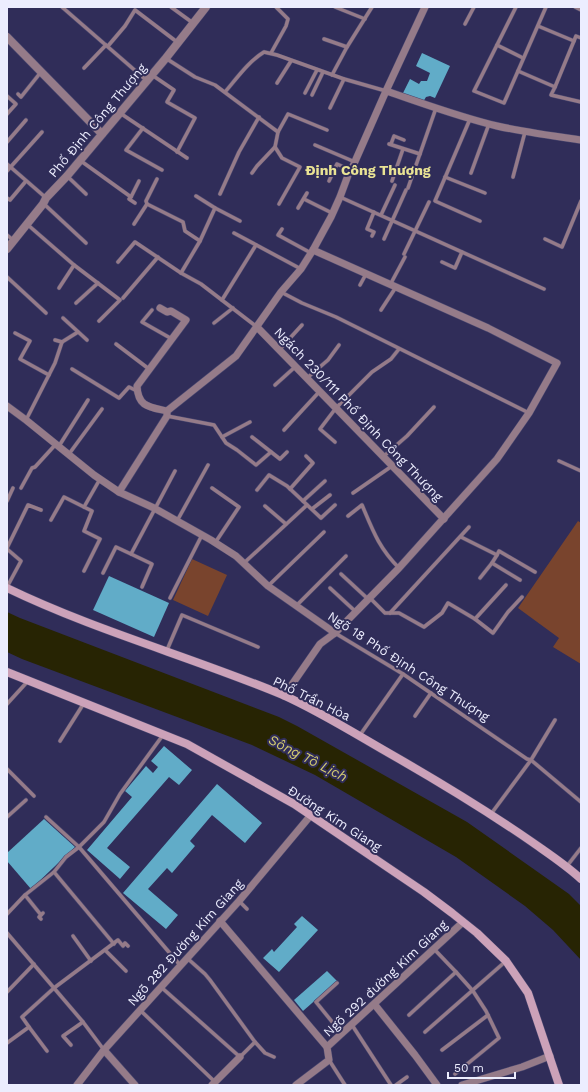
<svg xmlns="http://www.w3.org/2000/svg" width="588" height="1092" font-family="'Work Sans',sans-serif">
	<rect width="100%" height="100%" fill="#302d59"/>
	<g fill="#79442d">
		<polygon points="578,521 581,523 581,664 553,647 559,638 518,608"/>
		<polygon points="192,559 227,575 208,616 173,600"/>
	</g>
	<polygon fill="#272403" points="7,612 20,618 279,717 297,726 467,822 569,894 581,906 581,960 553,930 525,906 456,857 315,775 252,745 22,659 7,652"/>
	<g fill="#61acc8">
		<polygon points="422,53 450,66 435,98 430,96 426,97 423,102 403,93 410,79 419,84 421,81 427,81 430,73 416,66"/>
		<polygon points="109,576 169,603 154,637 93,610"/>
		<polygon points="164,746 192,770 179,785 169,777 107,848 130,867 120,879 87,850 132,797 125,791 146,766 153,773 158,767 151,761"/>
		<polygon points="217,784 262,823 245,843 212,815 190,841 195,846 172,873 167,868 148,889 178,915 166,929 123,893"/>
		<polygon points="44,819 75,847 31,889 7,861 7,853"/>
		<polygon points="302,916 318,930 279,972 263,958 272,949 274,952 297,927 294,924"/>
		<polygon points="327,971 337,981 303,1011 294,1000"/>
	</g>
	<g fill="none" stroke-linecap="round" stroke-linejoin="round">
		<g stroke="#4a4870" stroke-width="4.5">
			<g id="service">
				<polyline points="62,7 146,80"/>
				<polyline points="171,7 193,23"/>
				<polyline points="335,7 365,19"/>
				<polyline points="516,7 474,91 504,103 546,7"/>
				<polyline points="575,7 581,10"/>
				<polyline points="465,24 474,7"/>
				<polyline points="538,26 574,41"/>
				<polyline points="324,39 347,47"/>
				<polyline points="497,45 523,58"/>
				<polyline points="108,46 125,26 135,10 177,42"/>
				<polyline points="271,53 286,26 288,19 276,7"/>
				<polyline points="167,59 195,77 215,85 278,132 275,147 257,166 252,173"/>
				<polyline points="84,68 106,45"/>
				<polyline points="518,71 555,87 576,36 581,38"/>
				<polyline points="152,75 174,90 167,102 195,118 177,152"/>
				<polyline points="332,75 347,47 372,7"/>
				<polyline points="277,83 291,61"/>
				<polyline points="555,87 551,95 581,102"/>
				<path d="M225 92C237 78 248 62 264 52L277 55 344 79 386 91"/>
				<polyline points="305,93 317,70"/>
				<polyline points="18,94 21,97 41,72"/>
				<polyline points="312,95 323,72"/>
				<polyline points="7,96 16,104 7,114"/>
				<polyline points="330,108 344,79"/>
				<polyline points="120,113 187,158"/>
				<polyline points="470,119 435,201 480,221"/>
				<polyline points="143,128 126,150 162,170"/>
				<polyline points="278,132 288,114 327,130"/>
				<polyline points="7,142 26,120"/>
				<polyline points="389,144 420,154"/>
				<polyline points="391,144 394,136 404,140"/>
				<polyline points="315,145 355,162"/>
				<polyline points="275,147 282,158 300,167 279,204"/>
				<polyline points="81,161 131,197 139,181"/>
				<polyline points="7,164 45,197"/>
				<polyline points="7,171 42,132"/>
				<polyline points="471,173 489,124"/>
				<polyline points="67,176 86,194"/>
				<polyline points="445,177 485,193"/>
				<polyline points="513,177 525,132"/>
				<polyline points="329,181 337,164 350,170"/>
				<polyline points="392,181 403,149"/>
				<polyline points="408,188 436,108"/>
				<polyline points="220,194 239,152 259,117"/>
				<polyline points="131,197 129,199 135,203"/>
				<polyline points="340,197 544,289"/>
				<polyline points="7,198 10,200 26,181"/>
				<polyline points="304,199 332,213"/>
				<polyline points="44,204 86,243"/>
				<polyline points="147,204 183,222 185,231 200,241"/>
				<polyline points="215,208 240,221"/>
				<polyline points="298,208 307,193"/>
				<polyline points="381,215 395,185"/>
				<polyline points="134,224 147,204 146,201 157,179"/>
				<polyline points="28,225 74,265 120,300 99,321"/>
				<polyline points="282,229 278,235 311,253"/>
				<polyline points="234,233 301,269"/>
				<polyline points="7,235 13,240"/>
				<polyline points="372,236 374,232 367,229 374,212"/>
				<polyline points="384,239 406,190"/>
				<polyline points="545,239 562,247 581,201"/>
				<polyline points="404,254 429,202"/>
				<polyline points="118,262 135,242 181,273 201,284 257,327"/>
				<polyline points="442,262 455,268 462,252"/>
				<polyline points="181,273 200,241 215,208 196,196"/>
				<polyline points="7,277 46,313"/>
				<polyline points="360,285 366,274"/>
				<polyline points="390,285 405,257"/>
				<polyline points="59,288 74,265"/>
				<polyline points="281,292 302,303 336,317 529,413"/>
				<polyline points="123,298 158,257"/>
				<polyline points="222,300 256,245"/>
				<polyline points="76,303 98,283"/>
				<polyline points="152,310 142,322 172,339"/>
				<polyline points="381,310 396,287"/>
				<polyline points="63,318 87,340"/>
				<polyline points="214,323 233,308"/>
				<polyline points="15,333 30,341 20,359 49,375"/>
				<polyline points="55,340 62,342"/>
				<polyline points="62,342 78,332"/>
				<polyline points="116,344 149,369"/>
				<polyline points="280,349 302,325"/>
				<polyline points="72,369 119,398 129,387 137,391"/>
				<polyline points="307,378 328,360 339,345"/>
				<polyline points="275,385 295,367"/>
				<polyline points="167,416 214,425 226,443 237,450 256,465 271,452"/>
				<polyline points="26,420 55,363 62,342"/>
				<polyline points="284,430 320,391"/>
				<polyline points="222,437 250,422"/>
				<polyline points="252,437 280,459 287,452"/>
				<polyline points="335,442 320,429 336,408 372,372 391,359 399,349"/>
				<polyline points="59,446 88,400"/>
				<polyline points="69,454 102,409"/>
				<polyline points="384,456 407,436 434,407"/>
				<polyline points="559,461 581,471"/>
				<polyline points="21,488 32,468 35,467 56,444"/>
				<polyline points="212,488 239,507 215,543"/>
				<polyline points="290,489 313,463 306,456"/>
				<polyline points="257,490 269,475 287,486 321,518 335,505"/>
				<polyline points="353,493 392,466"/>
				<polyline points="7,501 13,488"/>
				<polyline points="303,501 325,481"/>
				<polyline points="265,506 286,524"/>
				<polyline points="312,509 330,495"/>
				<path d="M348 516 362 505C373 531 379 548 399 568"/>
				<polyline points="51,520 64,497 84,507"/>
				<polyline points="177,521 208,465"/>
				<polyline points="461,537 497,555 492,563 480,578"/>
				<polyline points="7,548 28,505 41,510"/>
				<polyline points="7,549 21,561 7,587"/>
				<polyline points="131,554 152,564 142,587"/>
				<polyline points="497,555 499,551 535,572"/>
				<polyline points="244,563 307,505"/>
				<polyline points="492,563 520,580"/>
				<polyline points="84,571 100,539 84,531 92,511 84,507 100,479"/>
				<polyline points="103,573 116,547 131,554 175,471"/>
				<polyline points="341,574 368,599"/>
				<polyline points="268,586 324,532"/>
				<polyline points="330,588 356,612"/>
				<polyline points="170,598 202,535"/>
				<polyline points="370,598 385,613 399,613 424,627 442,613 448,603 475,619 506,585"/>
				<polyline points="296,606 346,556"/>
				<polyline points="390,613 469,527"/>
				<polyline points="475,619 493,633 508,612 522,597"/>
				<polyline points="335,633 403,674 527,759 531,760 581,802"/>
				<polyline points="167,650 182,615 258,647"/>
				<polyline points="7,704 28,681"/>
				<polyline points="415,716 431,693"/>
				<polyline points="360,735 403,674"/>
				<polyline points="60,741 84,703"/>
				<polyline points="7,769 34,796"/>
				<polyline points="491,814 531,760 555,720"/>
				<polyline points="7,817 26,800"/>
				<polyline points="46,817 79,847 180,965"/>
				<polyline points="567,866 581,848"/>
				<polyline points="54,872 114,944"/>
				<polyline points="25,895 41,915"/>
				<polyline points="239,901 247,909"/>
				<polyline points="7,914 25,895 54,872 66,857 79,847 104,822 120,794 163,735"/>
				<polyline points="41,919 39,917 43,913"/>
				<polyline points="7,933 83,1022 104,1050"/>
				<polyline points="73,936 91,961"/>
				<polyline points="434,949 456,972"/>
				<polyline points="105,950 126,971"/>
				<polyline points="337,983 316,1002 342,1034"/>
				<polyline points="161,987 240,1057 255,1042 210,980 205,974 187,958"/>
				<polyline points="7,992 34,964"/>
				<polyline points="140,1010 215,1082"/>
				<polyline points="409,1015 456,972 473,991 486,1011 499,1038 455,1074"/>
				<polyline points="352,1025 391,1085"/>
				<polyline points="29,1027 47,1051"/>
				<polyline points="425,1032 506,961"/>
				<polyline points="255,1042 265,1053 274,1057"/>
				<polyline points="7,1043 29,1027 22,1017 54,988 118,940 123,946 125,943 128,946"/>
				<polyline points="71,1045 63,1036 83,1022"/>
				<polyline points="442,1050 488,1015"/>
				<polyline points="329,1060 345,1085"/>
				<polyline points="396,1085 407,1077"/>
			</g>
		</g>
		<g stroke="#4a4870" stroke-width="8">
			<g id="minor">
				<path d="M386 91C422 103 459 117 497 126 524 132 553 136 581 140"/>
				<path d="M160 308 167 312 171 311 186 320 137 386C138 407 149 407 167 411"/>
				<polyline points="257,327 444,519"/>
				<polyline points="7,406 26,420 94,475 119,492 154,508 211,540 236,556 268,586 335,633"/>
				<polyline points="119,492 167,416 167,411 236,356 281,292 301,269 313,250 331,217 340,197 350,170 353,166 386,91 425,7"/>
				<polyline points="284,696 320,644 335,633 399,568 497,459 529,413 557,363 488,328 313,250"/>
				<polyline points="220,921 327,1047"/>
				<polyline points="375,1005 415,1055 437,1085"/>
				<polyline points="104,1050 135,1085"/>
				<polyline points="77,1085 104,1050 239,901 311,815"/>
				<polyline points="212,1085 240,1057"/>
				<polyline points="296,1085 329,1060 327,1047 463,922"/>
				<polyline points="462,1085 522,1067 550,1056"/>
			</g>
		</g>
		<g stroke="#4a4870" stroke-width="9">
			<g id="tertiary">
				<polyline points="7,37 102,134"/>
				<polyline points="7,249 43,204 46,198 67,176 166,58 206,7"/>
			</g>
		</g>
		<g stroke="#4a4870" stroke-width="9">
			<g id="secondary">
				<path d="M7 588C96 631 192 657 283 695 321 712 357 735 394 756 441 783 487 811 532 842 549 854 566 865 581 879"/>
				<polyline points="7,672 187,744 294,804 424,892 452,913 477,933 506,961 528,993 559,1085"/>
			</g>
		</g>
		<use href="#service" stroke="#957b89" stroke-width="3.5"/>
		<use href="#minor" stroke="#957b89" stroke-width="7"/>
		<use href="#tertiary" stroke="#957b89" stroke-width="8"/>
		<use href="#secondary" stroke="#cca2b9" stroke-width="8"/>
	</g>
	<g text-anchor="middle" stroke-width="4" stroke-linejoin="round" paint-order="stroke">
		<g font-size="13" fill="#ecedfe" stroke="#302d59">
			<text transform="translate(97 120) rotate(-50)" y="5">Phố Định Công Thượng</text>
			<text transform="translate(359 414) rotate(46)" y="5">Ngách 230/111 Phố Định Công Thượng</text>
			<text transform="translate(409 666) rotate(33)" y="5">Ngõ 18 Phố Định Công Thượng</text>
			<text transform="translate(312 698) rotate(26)" y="5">Phố Trần Hòa</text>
			<text transform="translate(335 818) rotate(33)" y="5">Đường Kim Giang</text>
			<text transform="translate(185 942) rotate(-48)" y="5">Ngõ 282 Đường Kim Giang</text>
			<text transform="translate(385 978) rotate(-43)" y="5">Ngõ 292 đường Kim Giang</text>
		</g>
		<g font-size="14" font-weight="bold" fill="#e9e394" stroke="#302d59">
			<text x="368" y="175">Định Công Thượng</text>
		</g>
		<g font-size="14" font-style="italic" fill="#d4cc70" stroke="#302d59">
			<text transform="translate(308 758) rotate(27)" y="5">Sông Tô Lịch</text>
		</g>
	</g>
	<rect width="588" height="1092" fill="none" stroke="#ecedfe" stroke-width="16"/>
	<path d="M448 1072v6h67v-6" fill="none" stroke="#ecedfe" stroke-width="2"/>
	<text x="454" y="1072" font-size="12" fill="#ecedfe" stroke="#302d59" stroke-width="3" paint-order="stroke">50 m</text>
</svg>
